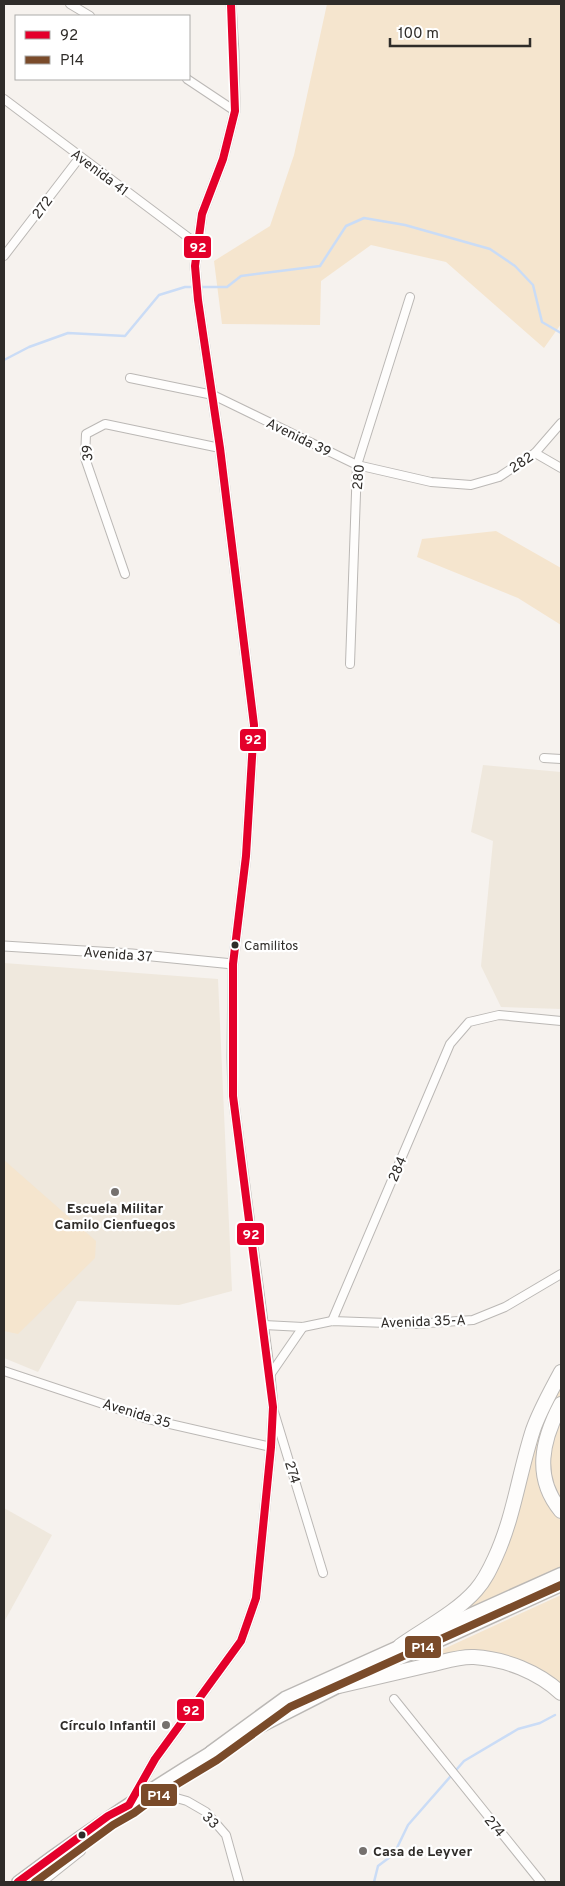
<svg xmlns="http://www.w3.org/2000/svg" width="565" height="1886" font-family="Overpass,sans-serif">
	<rect width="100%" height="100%" fill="#f6f2ee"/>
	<g fill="#efe8dd">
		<polygon points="483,765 561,772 561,1009 501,1007 481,966 493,841 471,832"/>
		<polygon points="4,963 218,979 232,1291 179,1305 77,1301 38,1372 4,1358"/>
		<polygon points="4,1508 52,1535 4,1622"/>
	</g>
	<g fill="#f5e5ce">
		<polygon points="327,4 561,4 561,324 544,348 446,262 371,245 321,281 320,325 222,324 214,261 270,226 294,155"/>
		<polygon points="496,531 561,568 561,625 518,598 417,557 422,539"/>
		<polygon points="4,1160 96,1241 95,1258 18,1334 4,1331"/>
		<polygon points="561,1382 561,1397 540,1479 556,1516 561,1520 561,1569 454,1618 474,1598 541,1423"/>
		<path d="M561 1416V1502C558 1496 552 1488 550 1481 544 1460 552 1435 561 1416Z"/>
		<polygon points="561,1595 561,1689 506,1656 413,1663"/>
	</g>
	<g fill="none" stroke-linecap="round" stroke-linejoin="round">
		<g stroke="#cadcf6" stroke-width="2.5">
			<polyline points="200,287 227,287 241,276 320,266 346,226 364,218 405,225 490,249 515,266 533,285 542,322 561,333"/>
			<polyline points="4,360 29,347 68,333 125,336 159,295 185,287 195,287"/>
			<polyline points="374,1882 378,1866 394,1854 408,1825 464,1761 518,1729 540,1723 555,1715"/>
		</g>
		<g stroke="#bbb8b5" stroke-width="10">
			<g id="minor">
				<polyline points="70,4 90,16"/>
				<polyline points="187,79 235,111"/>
				<polyline points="4,99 197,244"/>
				<polyline points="4,256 80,157"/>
				<polyline points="130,378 213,395 357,465 431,482 471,485 499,477 535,453 561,423"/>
				<polyline points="535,453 561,468"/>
				<polyline points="125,574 85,458 86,434 105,424 220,448"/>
				<polyline points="350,664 357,465 410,297"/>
				<polyline points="544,758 561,759"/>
				<polyline points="332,1321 450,1044 469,1022 499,1015 561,1021"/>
				<polyline points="264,1325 303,1327 332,1321 415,1324 473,1320 505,1307 561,1274"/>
				<polyline points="4,1371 148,1419 271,1447"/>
				<polyline points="270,1375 303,1327"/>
				<polyline points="274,1412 323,1573"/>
				<polyline points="394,1699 541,1882"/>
				<polyline points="148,1790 187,1801 206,1812 226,1835 239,1882"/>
				<polyline points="42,1882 81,1851 86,1832"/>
			</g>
		</g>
		<g stroke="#bbb8b5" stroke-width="11">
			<g id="tertiary">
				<polyline points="4,946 132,954 233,964"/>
				<polyline points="131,1802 155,1759 241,1641 256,1598 271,1447 273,1407 270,1375 233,1096 232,1057 233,964 246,856 254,725 220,448 198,300 195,266 202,214 223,159 235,111 234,52 231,4"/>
			</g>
		</g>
		<g stroke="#bbb8b5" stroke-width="14">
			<path id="primary" d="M18 1882C80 1835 145 1792 211 1752"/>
		</g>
		<g stroke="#bbb8b5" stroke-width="15">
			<g id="trunk">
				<polyline points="249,1732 339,1686 561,1585"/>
				<polyline points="211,1752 285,1698 561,1574"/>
			</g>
		</g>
		<g stroke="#bbb8b5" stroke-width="16">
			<g id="motorway">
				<path d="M561 1404C542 1440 533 1477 561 1511"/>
				<path d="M400 1646C424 1629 457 1612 476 1590 485 1580 490 1569 495 1558 514 1517 519 1473 533 1430 540 1410 551 1391 561 1372"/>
				<path d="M339 1686C369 1679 399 1672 429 1665 443 1662 460 1656 474 1657 506 1659 538 1672 561 1693"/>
			</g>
		</g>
		<use href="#minor" stroke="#fefdfc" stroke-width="8"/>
		<use href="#tertiary" stroke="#fefdfc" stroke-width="9"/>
		<use href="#primary" stroke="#fefdfc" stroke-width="11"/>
		<use href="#trunk" stroke="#fefdfc" stroke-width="12"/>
		<use href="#motorway" stroke="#fefdfc" stroke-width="14"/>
		<g stroke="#fff" stroke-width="11">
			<polyline id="bus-1" points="18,1882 108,1816 129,1805 155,1759 241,1641 256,1598 271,1447 273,1407 233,1096 233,964 246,856 254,725 220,448 198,300 195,266 202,214 223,159 235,111 231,4"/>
		</g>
		<g stroke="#fff" stroke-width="11">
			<polyline id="bus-2" points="35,1882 113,1825 134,1813 154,1798 217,1760 290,1707 561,1585"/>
		</g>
		<use href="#bus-1" stroke="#e4002b" stroke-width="8"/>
		<use href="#bus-2" stroke="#7a4b2a" stroke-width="8"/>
	</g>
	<g fill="#2f2c29" stroke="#fff" stroke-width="2">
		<circle cx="235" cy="945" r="4.5"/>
		<circle cx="82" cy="1835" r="4.5"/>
	</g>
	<g fill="#75716e" stroke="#fff" stroke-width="2">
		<circle cx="115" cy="1192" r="5"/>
		<circle cx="166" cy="1725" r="5"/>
		<circle cx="363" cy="1851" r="5"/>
	</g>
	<g text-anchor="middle" stroke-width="4.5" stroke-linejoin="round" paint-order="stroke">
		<g font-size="13" fill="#2f2c29" stroke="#fff" text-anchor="start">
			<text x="244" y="950">Camilitos</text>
		</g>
		<g font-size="14" fill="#2f2c29" stroke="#fff">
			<text transform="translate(100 172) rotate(37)" y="5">Avenida 41</text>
			<text transform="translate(42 207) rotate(-53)" y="5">272</text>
			<text transform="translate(299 437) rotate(26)" y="5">Avenida 39</text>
			<text transform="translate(87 453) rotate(-94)" y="5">39</text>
			<text transform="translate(521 462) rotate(-34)" y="5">282</text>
			<text transform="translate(358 477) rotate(-85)" y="5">280</text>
			<text transform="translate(118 954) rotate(4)" y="5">Avenida 37</text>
			<text transform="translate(397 1169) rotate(-67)" y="5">284</text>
			<text transform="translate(423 1321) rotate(-2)" y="5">Avenida 35-A</text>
			<text transform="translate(137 1413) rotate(17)" y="5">Avenida 35</text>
			<text transform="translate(293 1472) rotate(73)" y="5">274</text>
			<text transform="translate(211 1820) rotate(45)" y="5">33</text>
			<text transform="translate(495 1826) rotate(51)" y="5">274</text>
		</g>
		<g font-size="14" font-weight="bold" fill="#2f2c29" stroke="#fff">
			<text x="115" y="1213">Escuela Militar<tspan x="115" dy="16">Camilo Cienfuegos</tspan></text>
			<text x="156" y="1730" text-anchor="end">Círculo Infantil</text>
			<text x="373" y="1856" text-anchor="start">Casa de Leyver</text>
		</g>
	</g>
	<g stroke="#fff" stroke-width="2">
		<rect x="183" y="235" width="29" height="24" rx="5" fill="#e4002b"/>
		<rect x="239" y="728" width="28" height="24" rx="5" fill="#e4002b"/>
		<rect x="236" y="1222" width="29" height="24" rx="5" fill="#e4002b"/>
		<rect x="404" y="1635" width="38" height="24" rx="5" fill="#7a4b2a"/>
		<rect x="176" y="1698" width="29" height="24" rx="5" fill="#e4002b"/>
		<rect x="140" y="1783" width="38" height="24" rx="5" fill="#7a4b2a"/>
	</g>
	<g font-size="14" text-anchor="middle" font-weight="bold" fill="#fff">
		<text x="198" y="252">92</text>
		<text x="253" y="744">92</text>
		<text x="251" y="1239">92</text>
		<text x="423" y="1652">P14</text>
		<text x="191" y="1715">92</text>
		<text x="159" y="1800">P14</text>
	</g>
	<rect width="565" height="1886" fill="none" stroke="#2f2c29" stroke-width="10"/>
	<rect x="15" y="15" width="175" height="65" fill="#ffffff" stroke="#acaba9"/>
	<rect x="25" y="31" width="25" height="8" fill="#e4002b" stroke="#acaba9"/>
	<text x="60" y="40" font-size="15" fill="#2f2c29">92</text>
	<rect x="25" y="56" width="25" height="8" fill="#7a4b2a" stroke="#acaba9"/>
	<text x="60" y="65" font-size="15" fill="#2f2c29">P14</text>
	<path d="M390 38v8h140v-8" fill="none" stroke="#2f2c29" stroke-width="2.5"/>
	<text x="398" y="38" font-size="15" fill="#2f2c29" stroke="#ffffff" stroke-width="4" paint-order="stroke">100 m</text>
</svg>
